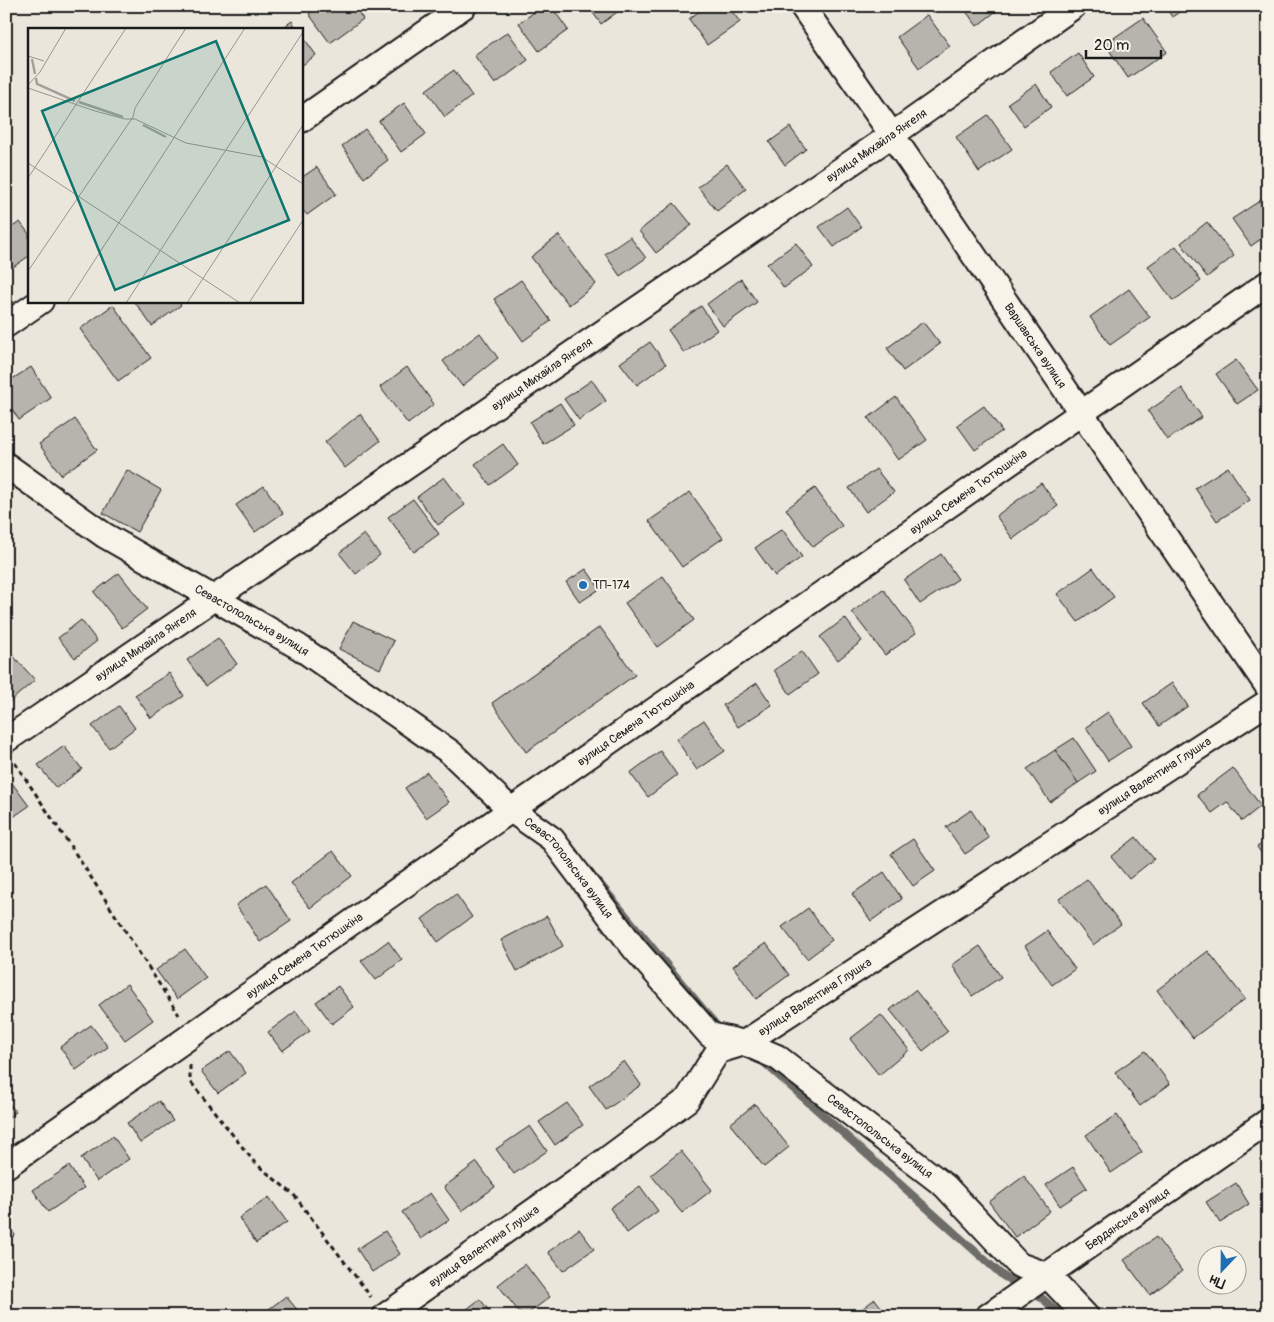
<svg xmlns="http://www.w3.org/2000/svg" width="1274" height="1322" font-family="Pangolin,sans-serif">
	<rect width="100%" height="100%" fill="#eae6dc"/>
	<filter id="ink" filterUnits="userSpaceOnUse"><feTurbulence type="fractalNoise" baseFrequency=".02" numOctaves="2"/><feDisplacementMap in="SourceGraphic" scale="10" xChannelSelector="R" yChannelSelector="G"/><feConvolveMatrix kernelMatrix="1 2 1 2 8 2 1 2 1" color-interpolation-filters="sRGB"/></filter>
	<g filter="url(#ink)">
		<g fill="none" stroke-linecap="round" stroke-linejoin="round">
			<g stroke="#6d6c68" stroke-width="8">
				<polyline points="596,879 717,1026"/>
				<polyline points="760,1059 1003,1276 1043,1299 1062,1316"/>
			</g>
		</g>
		<g fill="#b6b4ac" stroke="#1c1c1c">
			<polygon points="320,6 354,6 363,19 330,43 309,14"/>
			<polygon points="543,6 551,6 568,30 539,51 519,23"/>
			<polygon points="588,6 624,6 624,7 601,24"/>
			<polygon points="706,6 728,6 740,22 707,45 689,19"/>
			<polygon points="962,6 997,6 999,9 977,26"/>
			<polygon points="1165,6 1188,6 1172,17"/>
			<polygon points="927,15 950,46 919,68 897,37"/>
			<polygon points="1143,18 1167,52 1128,78 1105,44"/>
			<polygon points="292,21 297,29 281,29"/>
			<polygon points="508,32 528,60 495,84 474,55"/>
			<polygon points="301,34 316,55 301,66"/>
			<polygon points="1078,53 1094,77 1067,96 1051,72"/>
			<polygon points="454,70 472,96 445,117 426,90"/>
			<polygon points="1036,84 1051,107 1024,126 1008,103"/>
			<polygon points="404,103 426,134 401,152 379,121"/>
			<polygon points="988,115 1012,149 979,172 956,137"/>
			<polygon points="790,127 806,149 785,165 769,142"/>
			<polygon points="365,129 388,160 364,178 342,146"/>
			<polygon points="727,164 746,189 717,211 698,187"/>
			<polygon points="317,167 336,194 307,215 301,208 301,178"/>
			<polygon points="1261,200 1268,210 1268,234 1251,246 1232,219"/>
			<polygon points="674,203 692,225 656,253 639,231"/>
			<polygon points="847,207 861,227 834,247 819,227"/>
			<polygon points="20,222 29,234 29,256 6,272 6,231"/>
			<polygon points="1207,222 1234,256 1207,277 1181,243"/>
			<polygon points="559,235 596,284 569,305 531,257"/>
			<polygon points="630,237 646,258 620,276 605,254"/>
			<polygon points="796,243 813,267 784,288 767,264"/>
			<polygon points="1176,246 1201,281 1173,301 1148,266"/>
			<polygon points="741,279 757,302 723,326 707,304"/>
			<polygon points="521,280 551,321 523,341 494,299"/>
			<polygon points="1129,289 1150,317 1110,345 1090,317"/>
			<polygon points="134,301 178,301 181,305 152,326"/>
			<polygon points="113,305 151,358 118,381 80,329"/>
			<polygon points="701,306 717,330 684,353 668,330"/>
			<polygon points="923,322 940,344 903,371 887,348"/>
			<polygon points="480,333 498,358 462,386 443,361"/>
			<polygon points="650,342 666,364 637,385 620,363"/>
			<polygon points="1236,360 1258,390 1237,404 1216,374"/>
			<polygon points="31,367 51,398 19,420 6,400 6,383"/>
			<polygon points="407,367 434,404 408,424 380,387"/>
			<polygon points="592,380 606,401 579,420 564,399"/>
			<polygon points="1182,388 1202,417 1167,440 1148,411"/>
			<polygon points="896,397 927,440 898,460 868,418"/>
			<polygon points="560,403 574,425 543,444 530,422"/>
			<polygon points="984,406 1002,431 975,450 957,425"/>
			<polygon points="360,414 380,441 345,468 325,442"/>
			<polygon points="75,419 97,450 61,475 39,444"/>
			<polygon points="503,444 518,465 490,485 475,464"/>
			<polygon points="1228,467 1250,500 1217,521 1195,488"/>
			<polygon points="876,469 894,492 866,512 849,488"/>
			<polygon points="127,470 161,490 137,532 103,513"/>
			<polygon points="444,477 465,505 438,525 417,497"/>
			<polygon points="1041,483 1058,506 1013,539 996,516"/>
			<polygon points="264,486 283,513 255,532 236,505"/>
			<polygon points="815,488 842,526 813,547 786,509"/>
			<polygon points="690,492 723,538 682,567 649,521"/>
			<polygon points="413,499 439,534 414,552 388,517"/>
			<polygon points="782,529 802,557 775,576 755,548"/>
			<polygon points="364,534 380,555 356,574 339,553"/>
			<polygon points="941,554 958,579 920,604 904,580"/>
			<polygon points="1093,568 1114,597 1078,622 1057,594"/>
			<polygon points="586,569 600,589 580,602 566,582"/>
			<polygon points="119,573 147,609 122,628 94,592"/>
			<polygon points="663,576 694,620 657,647 625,603"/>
			<polygon points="883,589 916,633 885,655 852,612"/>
			<polygon points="845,618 862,641 838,660 820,637"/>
			<polygon points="81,620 97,641 75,658 58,638"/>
			<polygon points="353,621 394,641 380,669 339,649"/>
			<polygon points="600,627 635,675 526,752 492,703"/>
			<polygon points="218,638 237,664 206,686 187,660"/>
			<polygon points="6,648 35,680 6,705"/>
			<polygon points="802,651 818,674 790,694 774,670"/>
			<polygon points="169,673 184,696 151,718 135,695"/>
			<polygon points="757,683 772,705 738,727 723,705"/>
			<polygon points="1172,683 1188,706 1159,726 1143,703"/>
			<polygon points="119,706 135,728 109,748 92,726"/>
			<polygon points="1108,712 1131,746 1108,761 1086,727"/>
			<polygon points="704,720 725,751 697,770 676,739"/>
			<polygon points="1074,738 1096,771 1078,783 1055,750"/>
			<polygon points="64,746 82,769 56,788 38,765"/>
			<polygon points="1055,750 1078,783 1050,802 1027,769"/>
			<polygon points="660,751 677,775 648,797 630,773"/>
			<polygon points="1233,768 1261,806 1242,821 1227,802 1212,813 1197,795"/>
			<polygon points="427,772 449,802 426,818 405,788"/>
			<polygon points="12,783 29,806 6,822 6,787"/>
			<polygon points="971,810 989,838 965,854 946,827"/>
			<polygon points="1136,837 1154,859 1129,879 1111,857"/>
			<polygon points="913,839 935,871 913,886 891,854"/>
			<polygon points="1268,840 1268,862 1257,847"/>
			<polygon points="333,851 352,876 310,908 291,883"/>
			<polygon points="884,872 902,899 871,921 852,894"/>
			<polygon points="1087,879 1121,924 1093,945 1059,899"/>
			<polygon points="266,884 291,921 260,942 236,905"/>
			<polygon points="456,894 472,917 438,942 422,919"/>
			<polygon points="808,908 832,940 807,959 782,927"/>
			<polygon points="547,916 563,946 517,971 501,940"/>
			<polygon points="1047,931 1075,969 1052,985 1025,946"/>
			<polygon points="388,941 402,960 376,980 361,961"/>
			<polygon points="766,943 789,975 756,999 733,966"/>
			<polygon points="980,946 1001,977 972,996 952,965"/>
			<polygon points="185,949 206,978 177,999 156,970"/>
			<polygon points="1208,951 1245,999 1193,1038 1157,990"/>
			<polygon points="127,984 153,1020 125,1040 99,1005"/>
			<polygon points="338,986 354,1007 332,1024 316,1002"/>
			<polygon points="915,990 948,1031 923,1051 890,1010"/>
			<polygon points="296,1011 310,1031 282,1051 268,1032"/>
			<polygon points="881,1015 909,1050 879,1075 850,1039"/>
			<polygon points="91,1025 108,1047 76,1070 60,1047"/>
			<polygon points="230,1051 246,1073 218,1093 201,1071"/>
			<polygon points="1145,1051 1170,1084 1140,1106 1115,1072"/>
			<polygon points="624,1061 641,1085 606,1110 589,1086"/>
			<polygon points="6,1100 16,1112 6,1119"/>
			<polygon points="159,1101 173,1121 140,1143 127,1123"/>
			<polygon points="567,1103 583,1125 555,1145 539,1122"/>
			<polygon points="755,1104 789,1147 764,1167 730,1124"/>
			<polygon points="1117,1115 1142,1152 1111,1173 1086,1135"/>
			<polygon points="530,1126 547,1151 514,1174 496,1149"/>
			<polygon points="113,1136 129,1159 97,1181 81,1158"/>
			<polygon points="681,1151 712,1190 682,1213 651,1175"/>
			<polygon points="477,1162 495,1187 462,1211 444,1187"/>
			<polygon points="69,1166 84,1188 48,1212 33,1190"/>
			<polygon points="1073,1167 1087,1188 1060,1206 1046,1185"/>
			<polygon points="1024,1176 1050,1211 1015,1237 989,1202"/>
			<polygon points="1236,1183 1249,1204 1220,1223 1206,1202"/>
			<polygon points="640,1186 658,1211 627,1233 610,1208"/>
			<polygon points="430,1193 449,1220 421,1239 402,1212"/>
			<polygon points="269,1197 287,1222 256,1243 239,1218"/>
			<polygon points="6,1223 15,1235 6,1241"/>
			<polygon points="579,1229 594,1249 563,1271 548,1252"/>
			<polygon points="385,1231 400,1254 372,1272 357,1249"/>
			<polygon points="1156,1237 1182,1271 1150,1295 1124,1260"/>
			<polygon points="525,1264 550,1297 525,1316 522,1316 498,1285"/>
			<polygon points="286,1296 302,1316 260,1316"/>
			<polygon points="480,1299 493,1316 458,1316"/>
			<polygon points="875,1299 888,1316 856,1316 855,1314"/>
		</g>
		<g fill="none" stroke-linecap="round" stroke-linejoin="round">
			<g stroke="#1c1c1c" stroke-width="28">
				<g id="minor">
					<path id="s1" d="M802 6 892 135 1268 687"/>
					<polyline points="301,120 464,6"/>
					<polyline points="6,325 41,301"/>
					<path id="s2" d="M6 465 104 535 299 647 450 752 511 810 552 839 634 948 710 1035 744 1043 777 1057 945 1186 1019 1265 1047 1275 1086 1316"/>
					<path id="s3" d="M6 740 892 135 1074 6"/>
					<path id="s4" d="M6 1166 511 810 1268 283"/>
					<path id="s5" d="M385 1316 606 1160 687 1100 718 1051 744 1043 1268 702"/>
					<path id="s6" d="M988 1316 1268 1121"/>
				</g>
			</g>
			<g stroke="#1c1c1c" stroke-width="3" stroke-dasharray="5 4" stroke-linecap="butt">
				<polyline points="15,763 87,871 179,1015"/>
				<polyline points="190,1065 190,1081 255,1163 294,1195 371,1297"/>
			</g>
			<use href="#minor" stroke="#f7f3e8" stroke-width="24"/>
		</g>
	</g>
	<circle fill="#1f6fb2" stroke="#f7f3e8" stroke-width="2" cx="583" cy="585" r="5"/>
	<g text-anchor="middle" stroke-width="4" stroke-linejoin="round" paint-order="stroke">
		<g font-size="12" fill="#1c1c1c" stroke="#f7f3e8">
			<text dy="4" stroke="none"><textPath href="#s3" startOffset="1054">вулиця Михайла Янгеля</textPath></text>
			<text dy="4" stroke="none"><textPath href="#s1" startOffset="412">Варшавська вулиця</textPath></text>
			<text dy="4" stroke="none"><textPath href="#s3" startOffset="649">вулиця Михайла Янгеля</textPath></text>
			<text dy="4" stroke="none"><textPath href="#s4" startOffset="1175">вулиця Семена Тютюшкіна</textPath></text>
			<text dy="4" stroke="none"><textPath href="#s2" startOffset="291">Севастопольська вулиця</textPath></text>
			<text dy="4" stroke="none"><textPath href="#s3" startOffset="169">вулиця Михайла Янгеля</textPath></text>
			<text dy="4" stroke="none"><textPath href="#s4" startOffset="770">вулиця Семена Тютюшкіна</textPath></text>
			<text dy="4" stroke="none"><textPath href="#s5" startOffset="946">вулиця Валентина Глушка</textPath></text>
			<text dy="4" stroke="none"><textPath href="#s2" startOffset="696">Севастопольська вулиця</textPath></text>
			<text dy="4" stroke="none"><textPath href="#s4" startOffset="365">вулиця Семена Тютюшкіна</textPath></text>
			<text dy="4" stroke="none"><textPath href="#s5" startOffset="541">вулиця Валентина Глушка</textPath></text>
			<text dy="4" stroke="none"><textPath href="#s2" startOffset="1116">Севастопольська вулиця</textPath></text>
			<text dy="4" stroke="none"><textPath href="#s6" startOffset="170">Бердянська вулиця</textPath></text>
			<text dy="4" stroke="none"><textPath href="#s5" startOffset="121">вулиця Валентина Глушка</textPath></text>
		</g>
		<g font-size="12" fill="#1c1c1c" stroke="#f7f3e8" text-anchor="start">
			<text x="593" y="589">ТП-174</text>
		</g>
	</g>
	<g transform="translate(28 28)">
		<rect width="275" height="275" fill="#eae6dc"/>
		<path fill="none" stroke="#a3a19a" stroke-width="2.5" d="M4 31 7 46M8 50 9 56 47 73M51 74 95 89M115 97 138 109"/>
		<path fill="none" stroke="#98958f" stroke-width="1" d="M0 28 16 33M0 57 12 44 38 0M0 60 67 83 97 91H107L158 115 234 129 275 156M0 135 212 275M0 150 98 0M0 243 105 89 107 80 158 0M39 275 217 0M98 275 275 4M159 275 275 97M221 275 275 192"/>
		<path fill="#0f766e" fill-opacity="0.15" stroke="#0f766e" stroke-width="2.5" d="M188 13 261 192 87 262 14 83Z"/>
		<rect width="275" height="275" fill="none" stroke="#1c1c1c" stroke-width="2.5"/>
	</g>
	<rect width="1274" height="1322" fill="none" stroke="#f7f3e8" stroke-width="25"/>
	<rect x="12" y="12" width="1249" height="1297" fill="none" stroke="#1c1c1c" stroke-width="2" filter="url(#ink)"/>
	<g transform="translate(1222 1270) rotate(202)"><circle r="24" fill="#f7f3e8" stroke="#9f9d96"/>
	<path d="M0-4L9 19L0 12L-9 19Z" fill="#1f6fb2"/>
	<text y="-8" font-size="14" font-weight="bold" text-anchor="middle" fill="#1c1c1c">Пн</text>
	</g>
	<path d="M1086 50v8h75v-8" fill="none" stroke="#1c1c1c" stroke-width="2.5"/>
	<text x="1094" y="50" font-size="15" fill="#1c1c1c" stroke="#f7f3e8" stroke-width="4" paint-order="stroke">20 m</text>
</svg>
